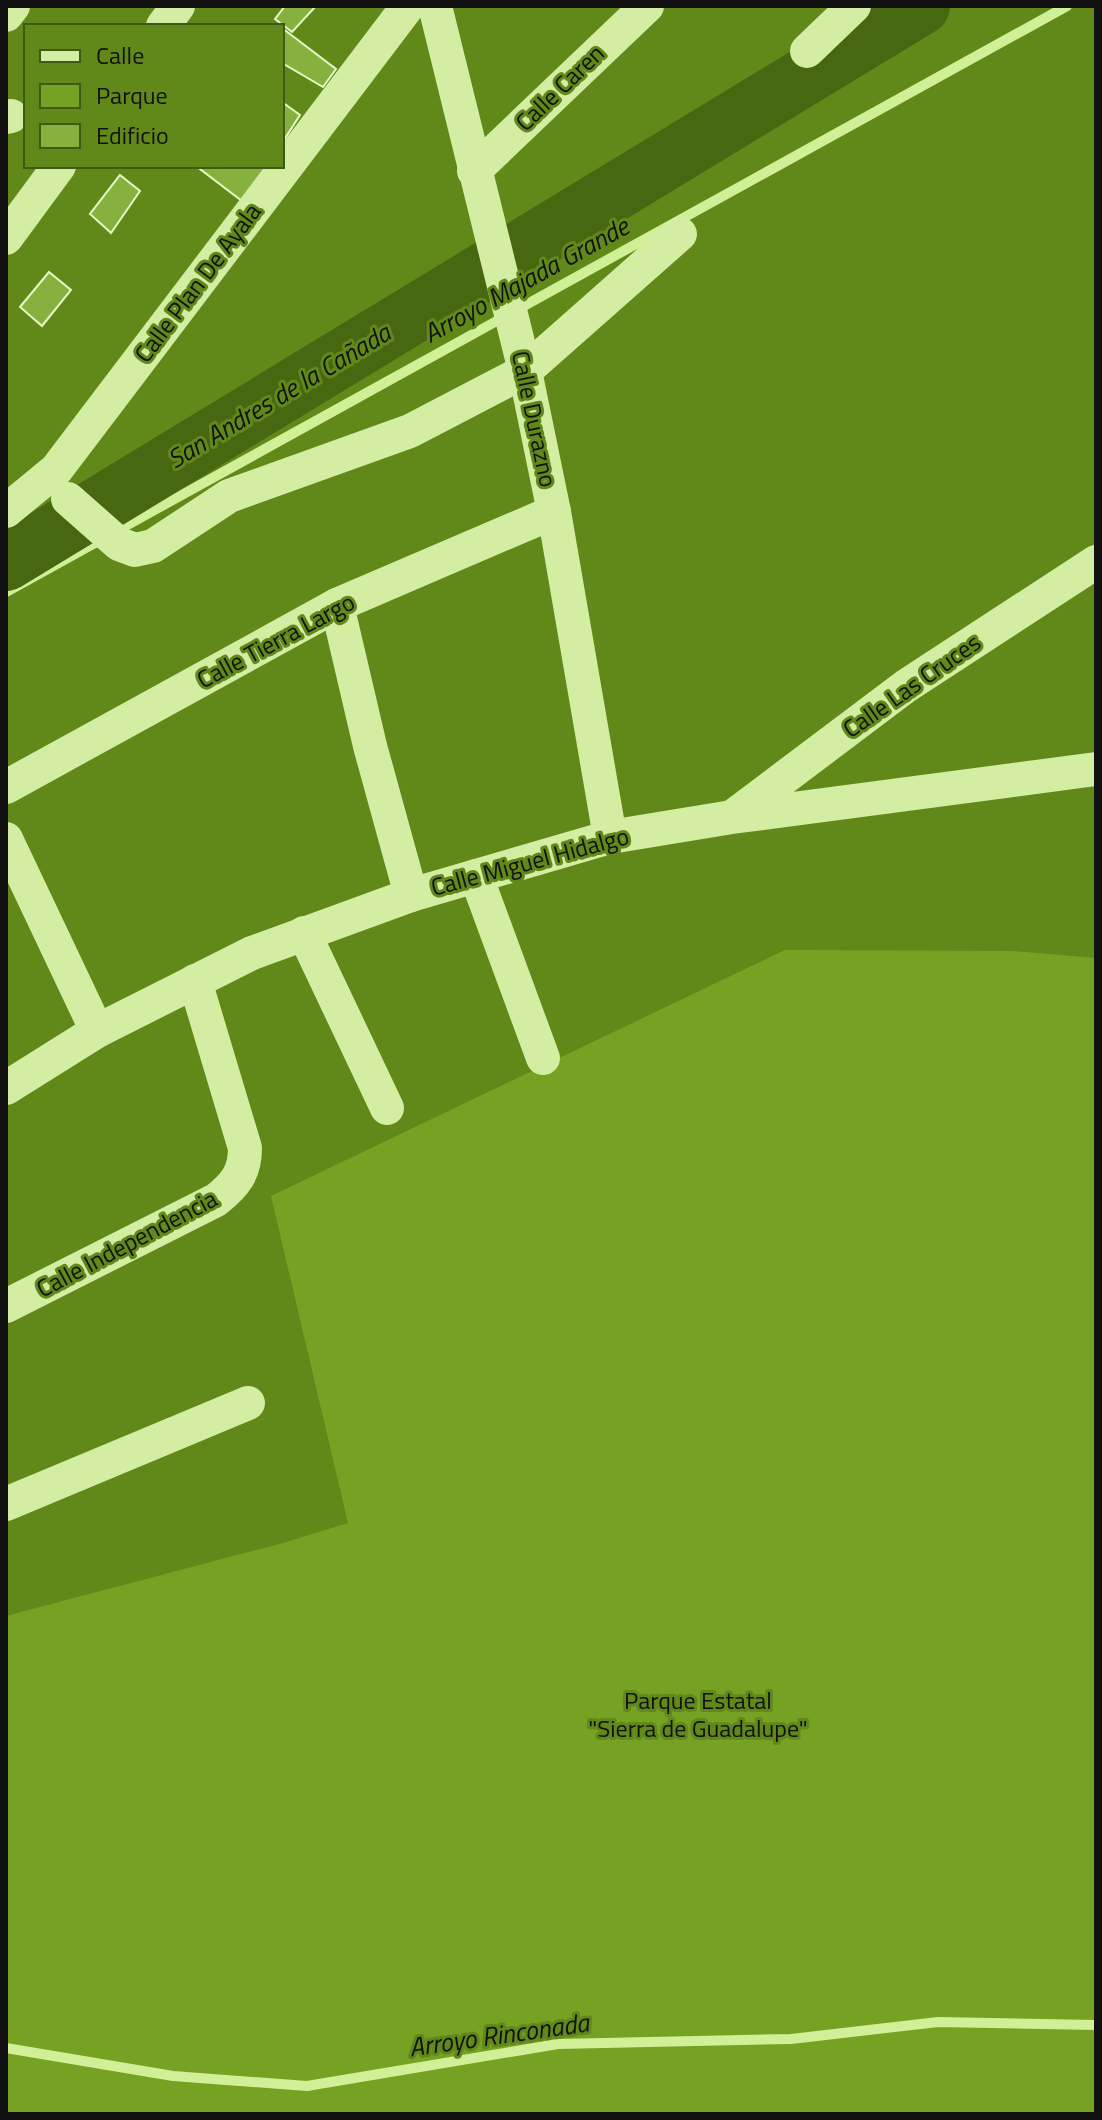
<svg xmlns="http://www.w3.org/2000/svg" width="1102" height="2120" font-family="'Titillium Web',sans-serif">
	<rect width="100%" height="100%" fill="#61891a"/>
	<polygon fill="#76a223" points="785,950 1013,951 1096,958 1096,2114 6,2114 6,1616 283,1543 348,1523 271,1196"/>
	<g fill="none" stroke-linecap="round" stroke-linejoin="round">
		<g stroke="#d1ef96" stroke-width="10">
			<polyline points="6,592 1067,6"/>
			<polyline points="6,2048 173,2076 307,2086 558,2044 791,2039 938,2022 1096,2025"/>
		</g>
		<polyline stroke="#476711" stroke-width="58" points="6,562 921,6"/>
	</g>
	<g fill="#87b13e" stroke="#e8f9c9" stroke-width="2">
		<polygon points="285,6 316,6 292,32 275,19"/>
		<polygon points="282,28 336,69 323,87 282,63"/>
		<polygon points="282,102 300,115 282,143"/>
		<polygon points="196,166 268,166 242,201"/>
		<polygon points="120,175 140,191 111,233 90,214"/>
		<polygon points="49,272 71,290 42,326 20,307"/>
	</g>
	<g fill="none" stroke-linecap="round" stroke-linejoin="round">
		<g stroke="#d3eda3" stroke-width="34">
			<polyline points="435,6 525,371 554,512 610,837"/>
			<polyline points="6,15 13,6"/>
			<polyline points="163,26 178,6"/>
			<polyline points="807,51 854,6"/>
			<polyline points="6,117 11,116"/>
			<polyline points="474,171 647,6"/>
			<polyline points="6,238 59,166"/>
			<polyline points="68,499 119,544 135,550 153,546 229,496 410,431 525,371 680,234"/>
			<polyline points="6,511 56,470 408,6"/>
			<polyline points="337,605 370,746 411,895"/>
			<polyline points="6,787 337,605 554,512"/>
			<polyline points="736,814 906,686 1096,562"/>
			<polyline points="6,839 97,1031"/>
			<polyline points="476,876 543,1058"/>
			<polyline points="304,933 387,1108"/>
			<polyline points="6,1088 97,1031 252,953 411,895 476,876 610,837 732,817 1096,769"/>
			<path d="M6 1306 216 1200C235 1185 245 1173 245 1148L195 981"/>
			<polyline points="6,1504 248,1403"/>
		</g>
	</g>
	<g text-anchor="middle" stroke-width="6" stroke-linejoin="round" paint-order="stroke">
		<g font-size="24" fill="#111" stroke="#61891a">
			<text transform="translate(560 88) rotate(-44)" y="8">Calle Caren</text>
			<text transform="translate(198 283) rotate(-53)" y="8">Calle Plan De Ayala</text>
			<text transform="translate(534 419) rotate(78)" y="8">Calle Durazno</text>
			<text transform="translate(276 641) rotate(-28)" y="8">Calle Tierra Largo</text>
			<text transform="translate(912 686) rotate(-35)" y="8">Calle Las Cruces</text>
			<text transform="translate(530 862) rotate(-15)" y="8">Calle Miguel Hidalgo</text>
			<text transform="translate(127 1244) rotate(-28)" y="8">Calle Independencia</text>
		</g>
		<g font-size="24" fill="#111" stroke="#61891a">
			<text x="698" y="1709">Parque Estatal<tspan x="698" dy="28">"Sierra de Guadalupe"</tspan></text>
		</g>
		<g font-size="26" font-style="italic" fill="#111" stroke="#61891a">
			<text transform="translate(526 280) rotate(-29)" y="9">Arroyo Majada Grande</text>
			<text transform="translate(279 396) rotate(-31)" y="9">San Andres de la Cañada</text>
			<text transform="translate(499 2035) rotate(-8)" y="9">Arroyo Rinconada</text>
		</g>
	</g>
	<rect width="1102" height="2120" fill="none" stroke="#111111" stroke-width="16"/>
	<rect x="24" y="24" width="260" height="144" fill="#61891a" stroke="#415916" stroke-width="2"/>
	<rect x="40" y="50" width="40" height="12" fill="#d3eda3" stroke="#415916" stroke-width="2"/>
	<text x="96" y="64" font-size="24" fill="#111111">Calle</text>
	<rect x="40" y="84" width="40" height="24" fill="#76a223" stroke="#415916" stroke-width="2"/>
	<text x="96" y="104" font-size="24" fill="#111111">Parque</text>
	<rect x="40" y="124" width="40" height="24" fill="#87b13e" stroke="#415916" stroke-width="2"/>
	<text x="96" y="144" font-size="24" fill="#111111">Edificio</text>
</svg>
